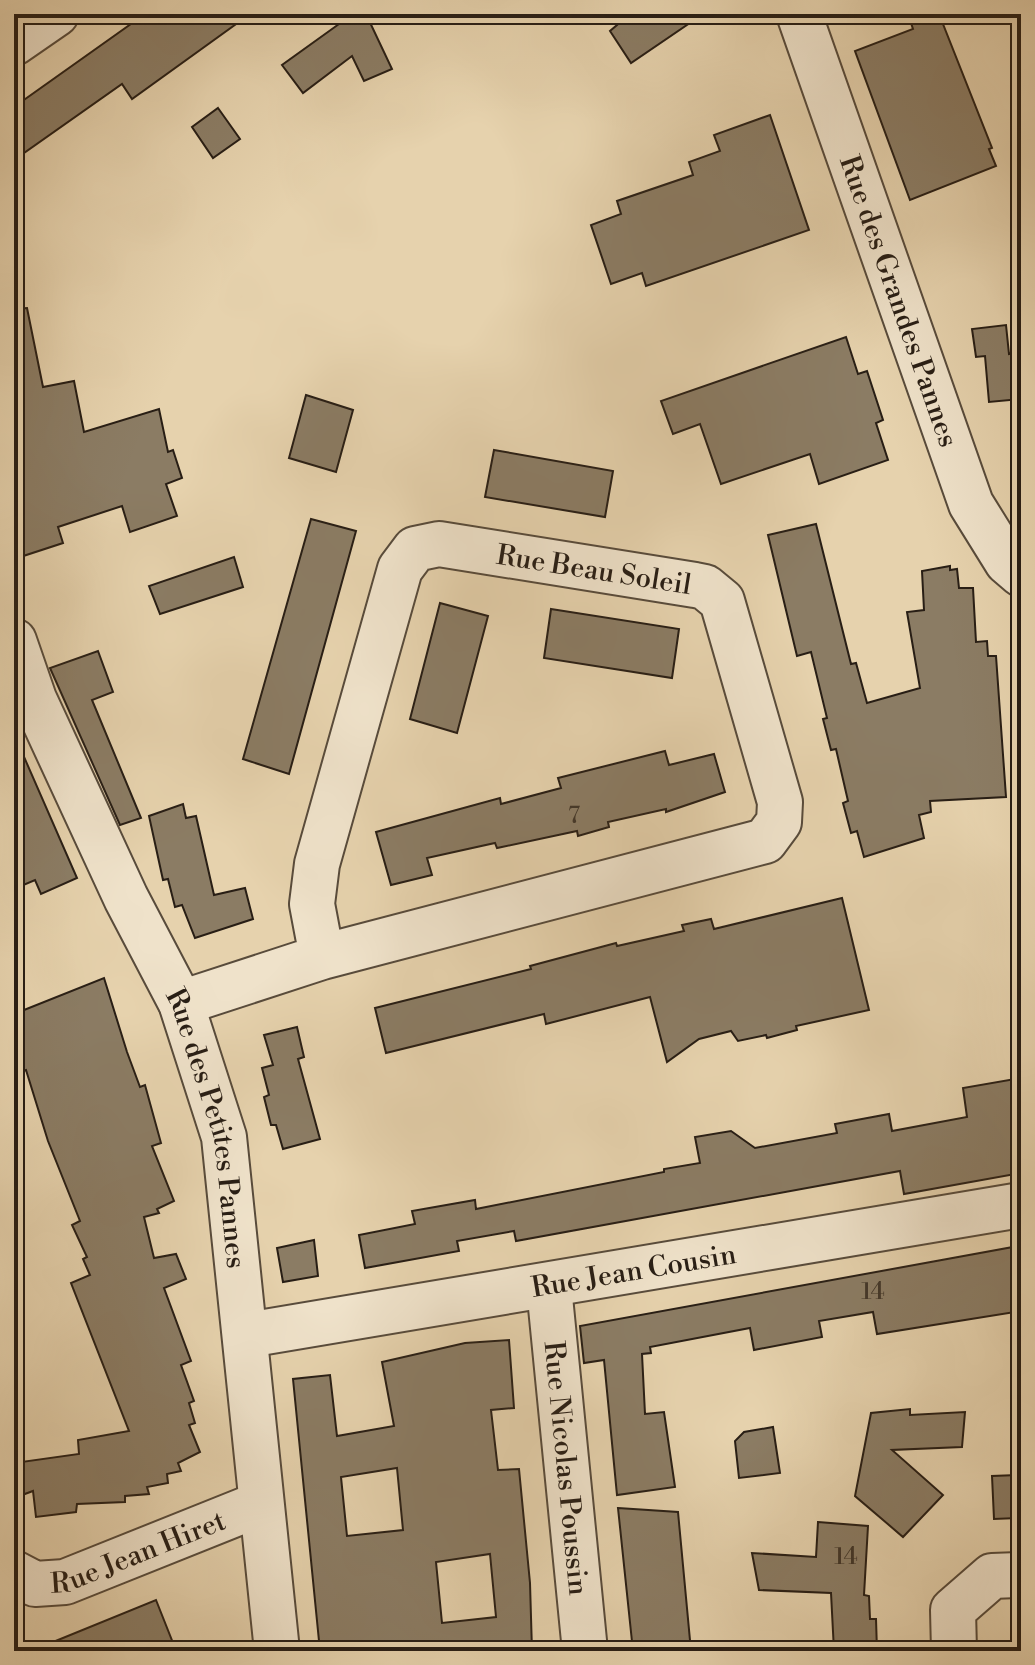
<svg xmlns="http://www.w3.org/2000/svg" width="1035" height="1665" font-family="'Libre Bodoni',serif">
	<rect width="100%" height="100%" fill="#e6d2ad"/>
	<filter id="stains"><feTurbulence type="fractalNoise" baseFrequency=".0025" numOctaves="4"/><feColorMatrix values="0 0 0 0 .2 0 0 0 0 .09 0 0 0 0 .02 0 0 0 .5 -.17"/></filter>
	<radialGradient id="worn" r=".72"><stop offset=".6" stop-color="#630" stop-opacity="0"/><stop offset="1" stop-color="#630" stop-opacity=".3"/></radialGradient>
	<g fill="#8b7c64" stroke="#281e15" stroke-width="2" fill-rule="evenodd">
		<polygon points="145,14 250,14 132,99 122,84 14,160 14,107"/>
		<polygon points="334,14 366,14 392,69 364,81 352,56 303,93 282,65 339,24"/>
		<polygon points="610,14 703,14 631,63 610,31 617,25"/>
		<polygon points="908,14 939,14 992,148 989,149 996,166 910,200 855,51 913,29"/>
		<polygon points="218,108 240,139 213,158 192,127"/>
		<polygon points="770,115 809,230 646,286 642,273 611,284 591,225 621,214 617,201 693,175 689,162 720,151 714,135"/>
		<polygon points="27,308 43,387 74,381 84,432 159,409 168,452 173,450 182,478 166,484 177,516 130,532 122,506 58,527 63,543 14,559 14,309"/>
		<polygon points="1006,325 1009,354 1021,352 1021,399 989,402 985,356 976,357 972,329"/>
		<polygon points="846,337 858,374 867,371 883,420 876,423 888,460 819,484 810,454 721,484 700,424 673,434 661,401"/>
		<polygon points="306,395 353,410 336,472 289,458"/>
		<polygon points="494,450 613,471 605,517 485,497"/>
		<polygon points="311,519 356,531 289,774 243,759"/>
		<polygon points="816,524 851,664 856,663 867,703 920,688 907,612 924,610 922,571 950,566 950,570 957,569 959,588 973,588 976,642 987,641 988,656 996,656 1006,797 930,801 931,812 919,815 924,838 864,857 857,831 851,833 843,803 848,801 836,749 831,750 823,719 827,718 811,652 797,656 768,535"/>
		<polygon points="234,557 243,587 160,614 149,586"/>
		<polygon points="440,603 488,616 457,733 410,719"/>
		<polygon points="551,609 679,629 672,678 544,658"/>
		<polygon points="98,651 113,692 92,700 141,818 120,825 50,668"/>
		<polygon points="14,734 77,878 41,894 35,880 14,889"/>
		<polygon points="665,751 669,765 714,754 725,792 666,812 666,809 608,822 609,827 578,836 577,831 497,848 495,843 427,858 432,875 391,885 376,832 500,798 501,804 561,788 558,778"/>
		<polygon points="183,804 186,818 196,816 214,895 245,888 253,919 195,938 182,905 175,907 168,879 163,880 149,816"/>
		<polygon points="842,898 869,1010 796,1026 797,1030 767,1038 766,1035 738,1041 731,1031 699,1039 667,1062 650,997 546,1024 544,1014 386,1053 375,1008 531,969 530,966 616,943 617,946 684,931 682,925 711,919 714,929"/>
		<polygon points="104,978 127,1052 140,1087 145,1085 161,1143 152,1146 174,1201 157,1209 159,1213 144,1217 154,1258 176,1254 186,1279 164,1288 191,1361 181,1365 194,1401 189,1403 195,1423 189,1425 200,1452 178,1463 181,1471 167,1474 168,1483 147,1487 149,1494 125,1496 125,1502 77,1504 76,1512 36,1517 33,1491 14,1498 14,1463 79,1454 78,1440 129,1431 71,1283 90,1275 83,1259 87,1257 72,1225 80,1221 48,1141 26,1070 23,1071 14,1041 14,1014"/>
		<polygon points="297,1027 304,1057 298,1059 320,1139 283,1149 276,1125 271,1125 264,1097 269,1095 262,1068 273,1065 264,1035"/>
		<polygon points="1021,1078 1021,1173 904,1194 900,1171 516,1241 514,1231 457,1241 459,1251 365,1268 359,1235 415,1224 412,1211 475,1200 476,1209 664,1172 664,1169 700,1163 695,1137 731,1131 755,1148 837,1133 835,1124 889,1114 892,1131 967,1117 963,1088"/>
		<polygon points="314,1240 318,1276 283,1282 277,1248"/>
		<polygon points="1013,1247 1015,1260 1021,1259 1021,1311 877,1334 873,1312 819,1321 822,1337 754,1350 750,1328 650,1347 651,1353 642,1354 645,1414 664,1412 675,1487 617,1495 604,1360 584,1363 580,1326"/>
		<path d="M509 1340 514 1408 491 1410 498 1470 519 1469 530 1583 532 1651H320L293 1379 330 1375 337 1436 394 1426 382 1362 465 1343ZM397 1468 403 1530 347 1536 341 1477ZM490 1554 496 1617 442 1623 436 1562Z"/>
		<polygon points="910,1409 910,1415 965,1412 962,1447 892,1450 943,1495 903,1537 855,1496 871,1413"/>
		<polygon points="773,1427 780,1473 739,1478 735,1441 744,1432"/>
		<polygon points="1021,1475 1021,1518 994,1519 992,1476"/>
		<polygon points="618,1508 678,1512 691,1651 633,1651"/>
		<polygon points="818,1522 868,1526 864,1595 869,1596 870,1619 876,1619 877,1651 834,1651 831,1593 759,1590 752,1553 816,1557"/>
		<polygon points="156,1600 173,1643 152,1651 31,1651"/>
	</g>
	<g fill="none" stroke-linecap="round" stroke-linejoin="round">
		<g stroke="#584b3b" stroke-width="48">
			<g id="minor">
				<path id="s1" d="M799 14 971 504 1007 562 1021 574"/>
				<polyline points="14,43 56,14"/>
				<path id="s2" d="M14 641 34 699 126 898 181 1003 224 1137 277 1651"/>
				<polyline points="181,1003 322,957 765,841 779,822 780,802 722,601 705,587 695,585 439,544 415,549 400,569 317,864 312,904 322,957"/>
				<path id="s3" d="M549 1287 585 1651"/>
				<path id="s4" d="M247 1335 1021 1205"/>
				<path id="s5" d="M14 1573 35 1584 65 1582 260 1504"/>
				<polyline points="954,1651 953,1610 992,1576 1021,1575"/>
			</g>
		</g>
		<use href="#minor" stroke="#efe2ca" stroke-width="44"/>
	</g>
	<g text-anchor="middle" stroke-width="6" stroke-linejoin="round" paint-order="stroke">
		<g font-size="24" fill="#413629">
			<text x="574" y="823">7</text>
			<text x="873" y="1299">14</text>
			<text x="846" y="1564">14</text>
		</g>
		<g font-size="28" fill="#281e15" stroke="#efe2ca">
			<text dy="10" stroke="none"><textPath href="#s1" startOffset="304">Rue des Grandes Pannes</textPath></text>
			<text transform="translate(594 569) rotate(9)" y="10">Rue Beau Soleil</text>
			<text dy="10" stroke="none"><textPath href="#s2" startOffset="528">Rue des Petites Pannes</textPath></text>
			<text dy="10" stroke="none"><textPath href="#s4" startOffset="392">Rue Jean Cousin</textPath></text>
			<text dy="10" stroke="none"><textPath href="#s3" startOffset="182">Rue Nicolas Poussin</textPath></text>
			<text dy="10" stroke="none"><textPath href="#s5" startOffset="132">Rue Jean Hiret</textPath></text>
		</g>
	</g>
	<rect width="1035" height="1665" fill="none" stroke="#e6d2ad" stroke-width="48"/>
	<rect x="16" y="16" width="1003" height="1633" fill="none" stroke="#281e15" stroke-width="4"/>
	<rect x="24" y="24" width="987" height="1617" fill="none" stroke="#281e15" stroke-width="2"/>
	<rect width="100%" height="100%" filter="url(#stains)"/>
	<rect width="100%" height="100%" fill="url(#worn)"/>
</svg>
